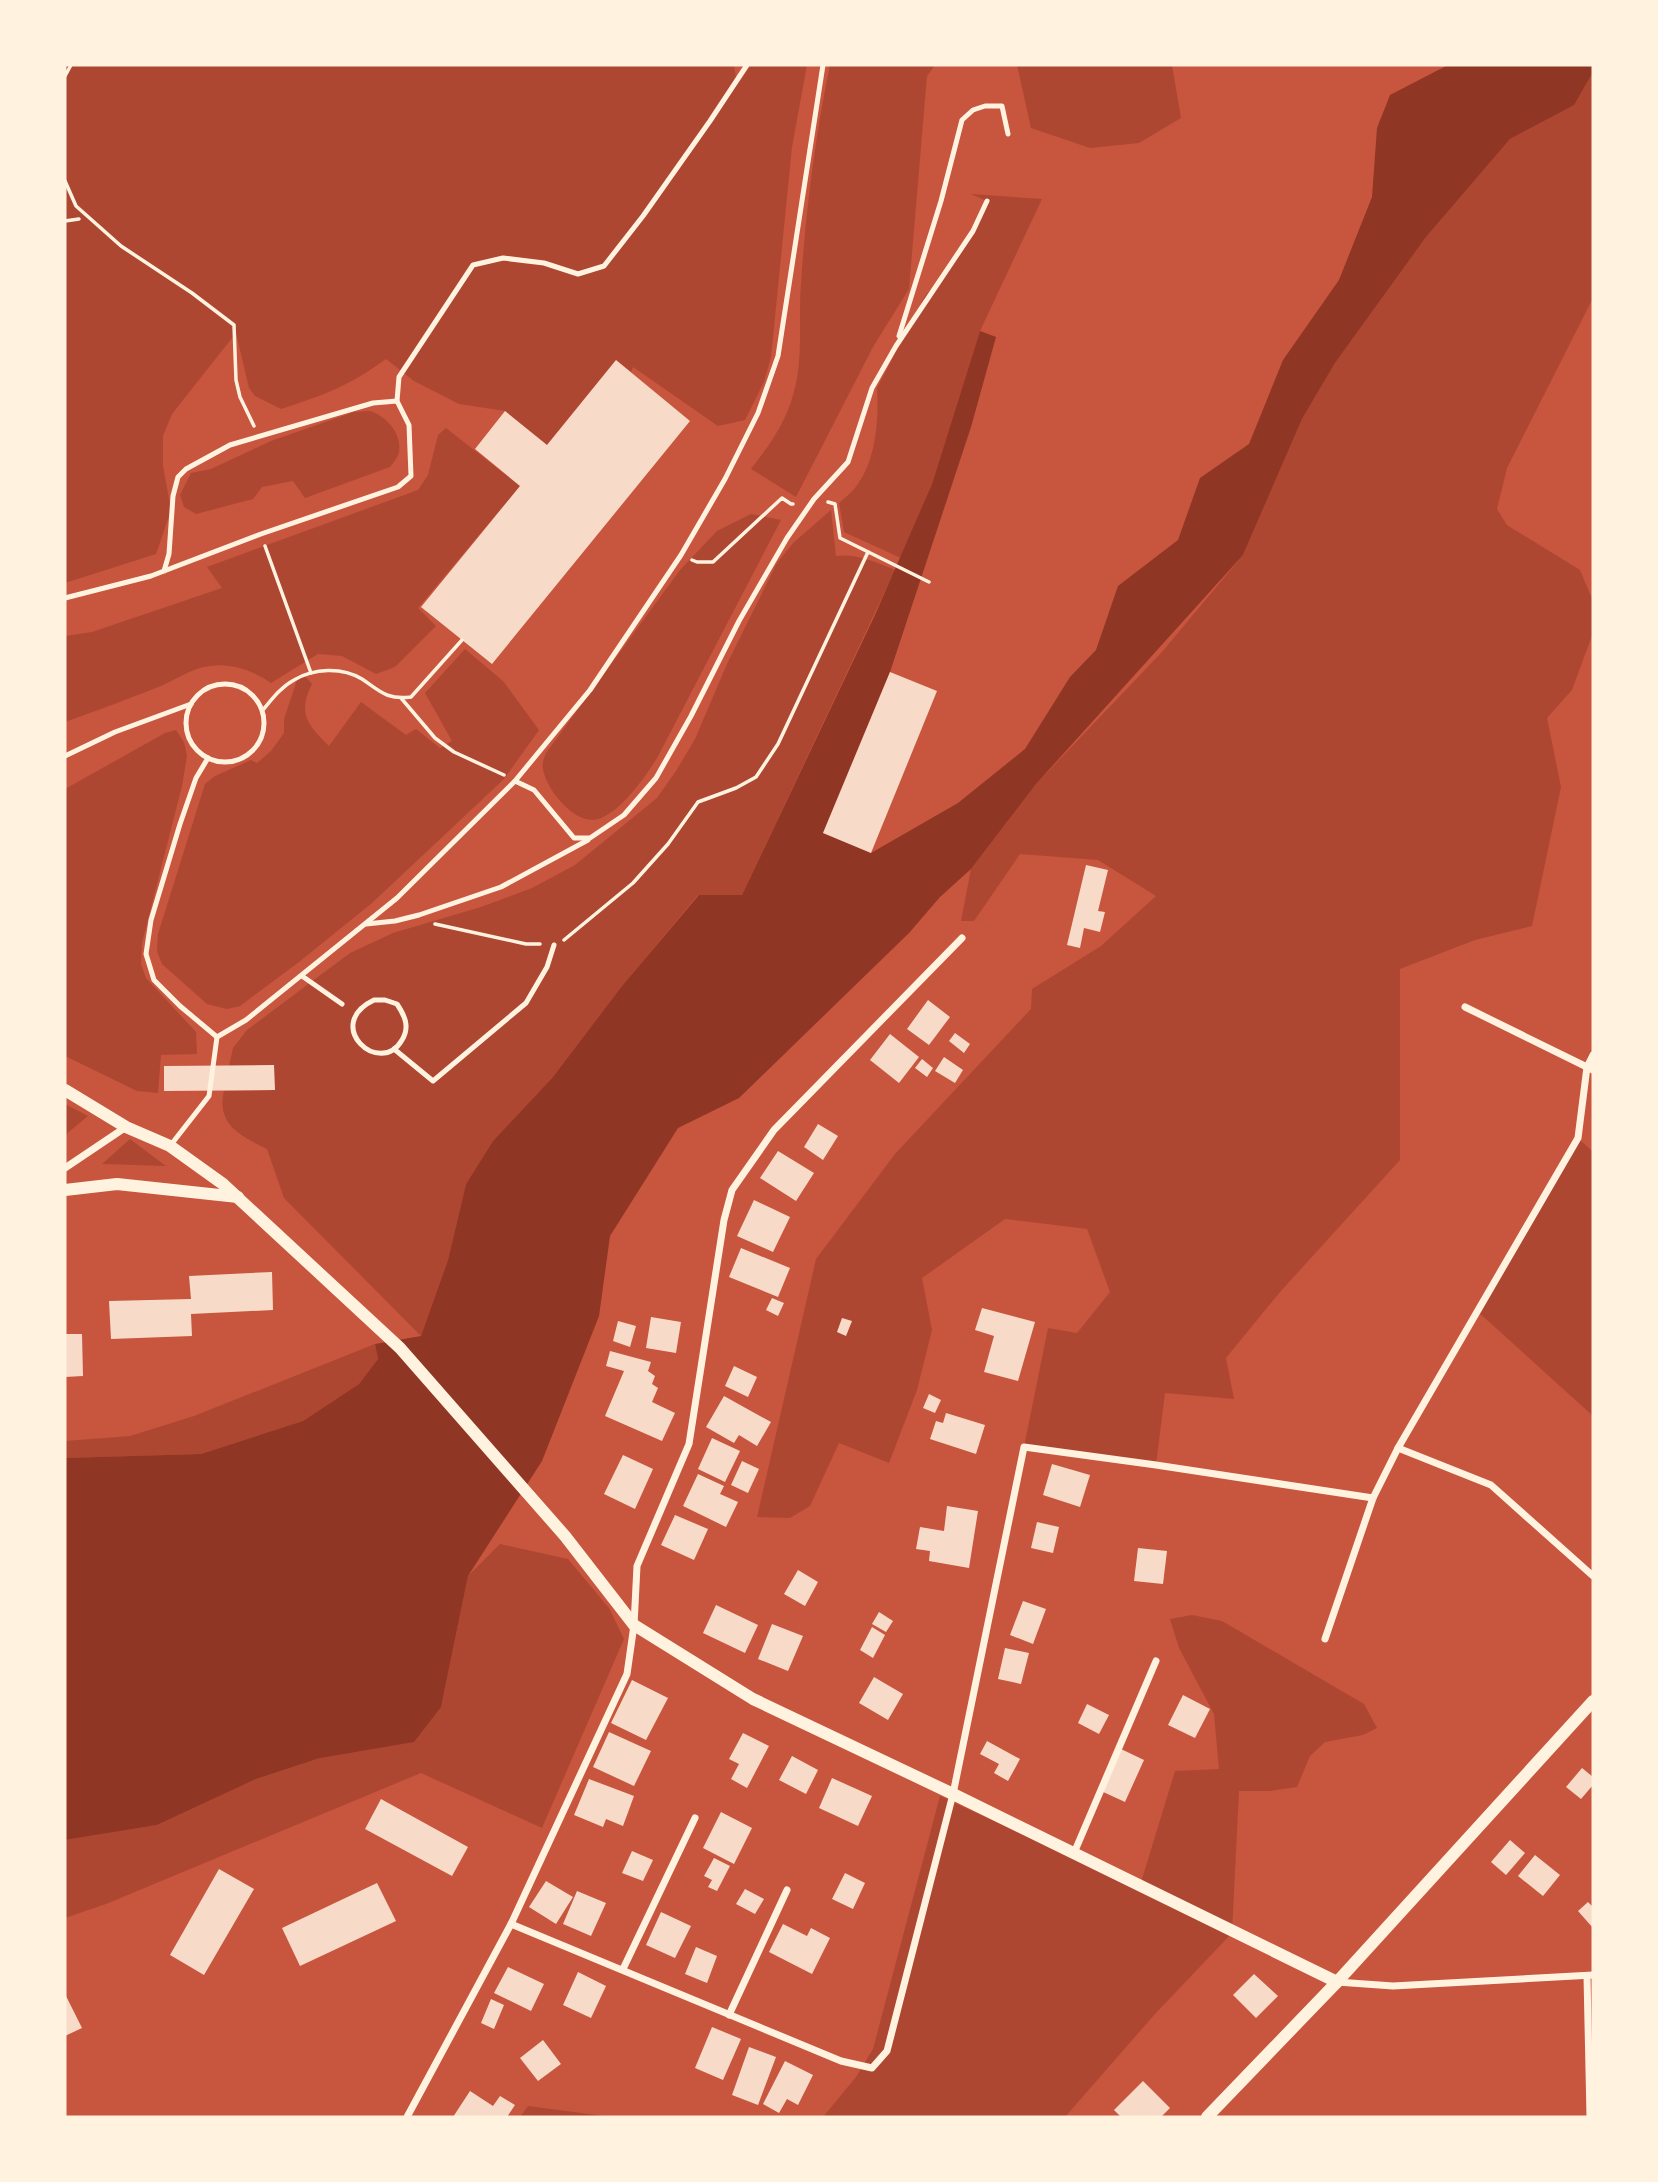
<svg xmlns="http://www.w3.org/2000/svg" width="1658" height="2182" font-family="Lora,serif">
	<rect width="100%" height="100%" fill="#c8553d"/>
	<g fill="#ae4732">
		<path d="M65 65H734L737 85 751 65H807L792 147 771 357 764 382 745 420 718 426 633 367 631 372 616 360 547 445 505 411 459 404 414 381 386 359C349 386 324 395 281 409L255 396 249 388 236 333 172 414 163 436V466L171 510 156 554 65 583Z"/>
		<path d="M830 65H935L927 76 909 289 873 347 796 497 751 469C769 446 785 424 793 395 804 359 798 320 801 283 806 209 815 137 830 65Z"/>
		<polygon points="1017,65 1172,65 1181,118 1139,143 1090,148 1031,128"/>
		<polygon points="1593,72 1593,298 1507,468 1497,509 1507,525 1580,570 1593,601 1593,633 1572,690 1547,718 1561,787 1532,926 1475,940 1400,969 1400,1160 1280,1292 1226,1358 1234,1399 1165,1393 1156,1465 1024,1447 1048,1328 1077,1333 1110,1292 1087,1229 1005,1219 922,1278 932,1330 917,1390 889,1463 839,1443 810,1506 790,1518 757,1517 816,1259 895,1154 1031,1009 1032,989 1101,946 1156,896 1098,860 1020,854 974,921 961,921 971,869 1036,784 1162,652 1243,555 1302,419 1335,363 1426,237 1510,139 1573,105"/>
		<path d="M971 194 1042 199 980 331 932 484 901 558 844 532 839 503C844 498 850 494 855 488 876 462 879 420 877 388L925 296 943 277 973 231 987 201Z"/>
		<path d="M370 411C386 416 402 433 399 452 398 458 393 463 390 467L305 498 293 481 262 487 253 499 196 514 184 507 180 495 191 473 211 469 271 441 354 412Z"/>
		<path d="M446 428 520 486 418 608 436 626 395 667 376 674 342 656 318 654 271 683C253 671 233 663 210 666 191 668 174 681 156 688 126 700 95 711 65 722V636L92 632 222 588 207 567 418 490 428 475 438 435Z"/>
		<path d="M831 510 836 556C855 553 877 562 895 570L742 895H698L622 986 553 1077 493 1141 466 1184 448 1260 421 1336 284 1198 267 1149C241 1136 216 1125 224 1091L274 1090V1065L229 1066 233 1048 247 1030 350 953 393 933 481 907 532 888 575 865 657 798 676 771 695 739 727 664 777 563 793 543Z"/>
		<path d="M751 514 781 520 657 758C646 776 620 813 598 819 575 826 546 789 543 769 542 763 544 758 546 753L680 570 717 531Z"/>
		<path d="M465 649 503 681 539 730 504 779 372 903 299 962 240 1006 227 1009 207 1004 162 964 157 951 158 934 205 784 215 776 251 760 257 763 271 751 284 733V719L297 680 305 676 312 684C297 714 308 725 329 746L361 702 406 735 416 729 440 748 452 741 425 693Z"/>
		<polygon points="176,730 184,742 187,756 182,786 142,943 141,964 146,978 196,1032 197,1054 161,1055 158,1093 137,1091 65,1056 65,789 165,733"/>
		<polygon points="65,1104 88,1116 65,1135"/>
		<polygon points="1578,1138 1593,1152 1593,1416 1477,1311"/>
		<polygon points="130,1139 166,1166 102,1164"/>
		<polygon points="375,1344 378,1359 359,1384 303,1421 201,1454 65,1458 65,1441 130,1436 194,1416"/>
		<polygon points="500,1544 568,1559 609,1608 624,1639 542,1828 421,1773 106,1904 65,1918 65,1840 157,1825 256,1779 320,1758 441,1707 468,1576"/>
		<polygon points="1192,1615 1222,1621 1364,1704 1377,1728 1363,1735 1325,1742 1310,1756 1297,1787 1270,1791 1239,1791 1232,1933 1155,2014 1065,2117 823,2117 856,2077 873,2049 940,1796 1139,1889 1175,1771 1219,1769 1214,1714 1179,1648 1170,1619"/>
		<polygon points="528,2106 604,2116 608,2117 520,2117"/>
	</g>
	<polygon fill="#8f3625" points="1448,65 1593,65 1593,72 1574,105 1510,139 1426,237 1335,363 1302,419 1243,555 1036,784 971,869 940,897 909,933 739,1098 678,1128 610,1236 599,1316 542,1461 468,1576 441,1707 414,1742 320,1758 256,1779 157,1825 65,1840 65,1458 201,1454 303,1421 359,1384 378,1359 375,1344 421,1336 448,1260 466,1184 493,1141 553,1077 622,986 699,895 742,895 875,615 932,484 980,331 996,337 971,427 890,672 823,833 871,853 958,803 1025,749 1070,677 1096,650 1118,586 1178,540 1200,478 1249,444 1283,360 1339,280 1372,197 1377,128 1390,95"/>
	<g fill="#f7dbc8">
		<polygon points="616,360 690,421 492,664 421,607 520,486 475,449 505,411 547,445"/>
		<polygon points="890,672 937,691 871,853 823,833"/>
		<polygon points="1086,865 1108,870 1098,911 1105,912 1100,932 1084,928 1080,948 1067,945"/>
		<polygon points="928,1000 950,1017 929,1045 907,1029"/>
		<polygon points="955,1033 970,1044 964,1053 949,1041"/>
		<polygon points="890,1034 919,1057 899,1083 870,1060"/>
		<polygon points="944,1057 963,1070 955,1083 935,1071"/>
		<polygon points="922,1059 933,1068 927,1077 915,1068"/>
		<polygon points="274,1065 275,1090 164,1091 164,1066"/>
		<polygon points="818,1124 838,1136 823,1160 804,1147"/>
		<polygon points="778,1151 814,1173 796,1201 760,1178"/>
		<polygon points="754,1200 790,1217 773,1252 737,1236"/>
		<polygon points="741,1248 790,1268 778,1297 729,1277"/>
		<polygon points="272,1272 273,1310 191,1314 192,1336 111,1339 109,1301 191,1299 189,1276"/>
		<polygon points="772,1298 784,1303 778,1316 766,1310"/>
		<polygon points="982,1308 1035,1322 1018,1381 984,1372 994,1336 975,1330"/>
		<polygon points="651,1317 681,1322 676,1353 646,1348"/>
		<polygon points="842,1318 852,1321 846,1336 837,1332"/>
		<polygon points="618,1321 636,1326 630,1347 613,1341"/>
		<polygon points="65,1334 82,1334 83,1376 65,1377"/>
		<polygon points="610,1351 651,1362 648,1371 655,1376 652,1384 658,1388 652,1402 675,1413 662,1441 605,1416 624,1371 606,1366"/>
		<polygon points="734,1366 757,1377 748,1397 725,1386"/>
		<polygon points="929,1394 941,1400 935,1413 923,1408"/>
		<polygon points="724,1396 771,1422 757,1446 739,1435 734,1443 706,1427"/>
		<polygon points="946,1413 985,1425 976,1454 930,1439 936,1421 943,1423"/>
		<polygon points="712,1438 740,1451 725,1482 698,1469"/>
		<polygon points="623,1455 653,1469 635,1509 604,1494"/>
		<polygon points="742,1461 759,1469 748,1493 731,1485"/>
		<polygon points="1052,1464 1090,1475 1080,1507 1043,1495"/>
		<polygon points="698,1474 724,1486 720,1494 738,1502 726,1527 683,1506"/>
		<polygon points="947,1506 978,1511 969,1568 929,1561 930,1551 916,1549 920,1527 944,1531"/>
		<polygon points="675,1515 708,1529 694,1560 661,1545"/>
		<polygon points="1037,1522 1059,1527 1053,1553 1031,1548"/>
		<polygon points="1138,1548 1167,1551 1163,1584 1134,1581"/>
		<polygon points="798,1570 818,1582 805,1606 784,1594"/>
		<polygon points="1023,1601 1046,1609 1033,1644 1010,1635"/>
		<polygon points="716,1605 758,1625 745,1653 703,1633"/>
		<polygon points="879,1612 893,1621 886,1632 872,1624"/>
		<polygon points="772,1624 803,1636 788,1671 758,1659"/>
		<polygon points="872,1627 885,1635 873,1658 860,1650"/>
		<polygon points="1005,1648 1029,1653 1021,1684 998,1679"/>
		<polygon points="874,1677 903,1694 888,1720 859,1703"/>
		<polygon points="632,1680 668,1698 646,1740 611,1723"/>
		<polygon points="1183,1695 1210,1709 1195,1738 1168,1725"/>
		<polygon points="1087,1704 1109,1715 1099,1734 1078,1723"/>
		<polygon points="609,1732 651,1751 634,1786 593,1767"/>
		<polygon points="743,1733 769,1746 747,1788 731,1779 739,1764 729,1759"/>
		<polygon points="987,1741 1020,1759 1008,1781 994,1773 999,1764 980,1754"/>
		<polygon points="1121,1749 1144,1760 1125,1802 1101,1791"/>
		<polygon points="792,1756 818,1770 806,1794 779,1780"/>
		<polygon points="1582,1768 1593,1777 1593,1785 1581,1799 1566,1787"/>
		<polygon points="832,1778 872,1796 858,1826 819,1808"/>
		<polygon points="589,1779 634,1796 623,1826 606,1819 603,1827 574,1815"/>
		<polygon points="381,1799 468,1847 452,1876 365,1829"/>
		<polygon points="721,1812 752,1828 734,1864 703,1848"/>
		<polygon points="1510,1840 1525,1853 1506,1875 1491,1862"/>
		<polygon points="632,1851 653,1860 643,1881 622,1873"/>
		<polygon points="1535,1855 1560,1875 1543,1896 1518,1876"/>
		<polygon points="714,1858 730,1866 717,1891 708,1887 712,1880 704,1876"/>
		<polygon points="219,1869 254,1889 204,1975 170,1955"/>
		<polygon points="845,1873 865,1883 853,1909 832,1899"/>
		<polygon points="546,1881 573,1897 556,1924 529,1907"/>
		<polygon points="377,1883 396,1921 300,1966 282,1928"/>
		<polygon points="745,1889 764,1899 755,1914 736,1904"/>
		<polygon points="577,1891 606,1903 591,1936 563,1924"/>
		<polygon points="1588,1902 1593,1907 1593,1928 1578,1911"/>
		<polygon points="661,1912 691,1926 675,1958 646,1945"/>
		<polygon points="783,1924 807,1936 811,1928 830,1938 812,1974 769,1952"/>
		<polygon points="696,1947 717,1956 707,1983 685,1974"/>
		<polygon points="508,1967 544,1984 531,2011 494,1993"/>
		<polygon points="578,1972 606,1986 591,2018 563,2005"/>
		<polygon points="1254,1974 1278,1996 1256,2018 1233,1995"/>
		<polygon points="65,1994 82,2028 65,2036"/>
		<polygon points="491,1999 504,2005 494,2029 481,2023"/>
		<polygon points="712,2027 741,2039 723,2080 695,2068"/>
		<polygon points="543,2040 561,2064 538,2081 520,2058"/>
		<polygon points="749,2047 776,2057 758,2105 732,2095"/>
		<polygon points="785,2061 813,2075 798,2105 787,2099 779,2113 763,2104"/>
		<polygon points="1143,2081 1170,2108 1161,2117 1121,2117 1114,2110"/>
		<polygon points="470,2091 493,2106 500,2096 515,2105 507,2117 453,2117"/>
	</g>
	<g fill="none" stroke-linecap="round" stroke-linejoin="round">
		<g stroke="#fff3e0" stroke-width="3.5">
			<polyline points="65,76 71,65"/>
			<polyline points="65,181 76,206 121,246 192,293 234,325 236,380 240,397 254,426"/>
			<polyline points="65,221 79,219"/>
			<polyline points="828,502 835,504 840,538 929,582"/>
			<polyline points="265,546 311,673"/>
			<polyline points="692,560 697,562 713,562 782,498 791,504 793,504"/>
			<polyline points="401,698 435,738 454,752 504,775"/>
			<path d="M263 710C272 699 281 687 294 680 314 668 342 667 362 679 380 691 386 700 411 697L462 640"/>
			<polyline points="435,924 526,944 540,944"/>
			<polyline points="564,940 633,883 668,844 698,802 736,788 756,777 778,744 868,552"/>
		</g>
		<g stroke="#fff3e0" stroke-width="5">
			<polyline points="899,336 941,201 962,120 973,110 985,106 1002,106 1008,134"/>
			<polyline points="397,401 399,377 473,265 503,258 544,263 578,274 604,266 643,216 710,121 747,65"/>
			<polyline points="65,598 151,576 164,571 261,534 398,487 411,476 409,425 397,401 373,403 230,445 186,469 178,477 173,496 169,554 164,571"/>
			<circle cx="225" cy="723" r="39"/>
			<polyline points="65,756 115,732 191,704"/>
			<polyline points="208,758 196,778 180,824 151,920 146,954 154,980 180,1006 217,1037"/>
			<polyline points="515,781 534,790 574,838 590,838 624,815 656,778 691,716 739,621 787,538 814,499 848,462 872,388 896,346 973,231 987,201"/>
			<polyline points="366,924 395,921 419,915 501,887 588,840"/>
			<polyline points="302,976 342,1004"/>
			<path d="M374 1000H385L397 1004C405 1016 410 1027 402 1040 380 1078 322 1025 374 1000Z"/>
			<polyline points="394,1049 433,1081 526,1003 547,967 554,945"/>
			<polyline points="170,1146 209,1096 217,1037 246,1020 397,898 515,781 590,690 681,555 725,479 758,413 778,356 823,65"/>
		</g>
		<g stroke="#fff3e0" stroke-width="7">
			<polyline points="1465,1007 1593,1070"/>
			<polyline points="65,1168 126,1127"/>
			<polyline points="1398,1448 1491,1485 1593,1576"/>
			<polyline points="1325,1639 1373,1498 1398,1448 1578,1138 1587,1067 1593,1055"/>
			<polyline points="1074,1853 1156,1661"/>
			<polyline points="511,1924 841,2061 872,2068 887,2051 953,1794 1024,1447 1156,1465 1373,1498"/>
			<polyline points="623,1969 695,1818"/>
			<polyline points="1587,1976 1590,2117"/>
			<polyline points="1337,1982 1393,1986 1593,1975"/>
			<polyline points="729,2015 787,1890"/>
			<polyline points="407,2117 511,1924 627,1674 634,1625 637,1566 689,1444 724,1220 732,1190 774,1130 962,938"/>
		</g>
		<g stroke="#fff3e0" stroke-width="12">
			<polyline points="65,1090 126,1127 170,1146 223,1184 400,1348 565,1536 634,1625 753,1699 953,1794 1337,1982"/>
			<polyline points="65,1190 117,1184 238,1197"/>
			<polyline points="1207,2117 1337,1982 1593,1701"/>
		</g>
	</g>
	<rect width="1658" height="2182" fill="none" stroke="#fff3e0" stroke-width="133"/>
</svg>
